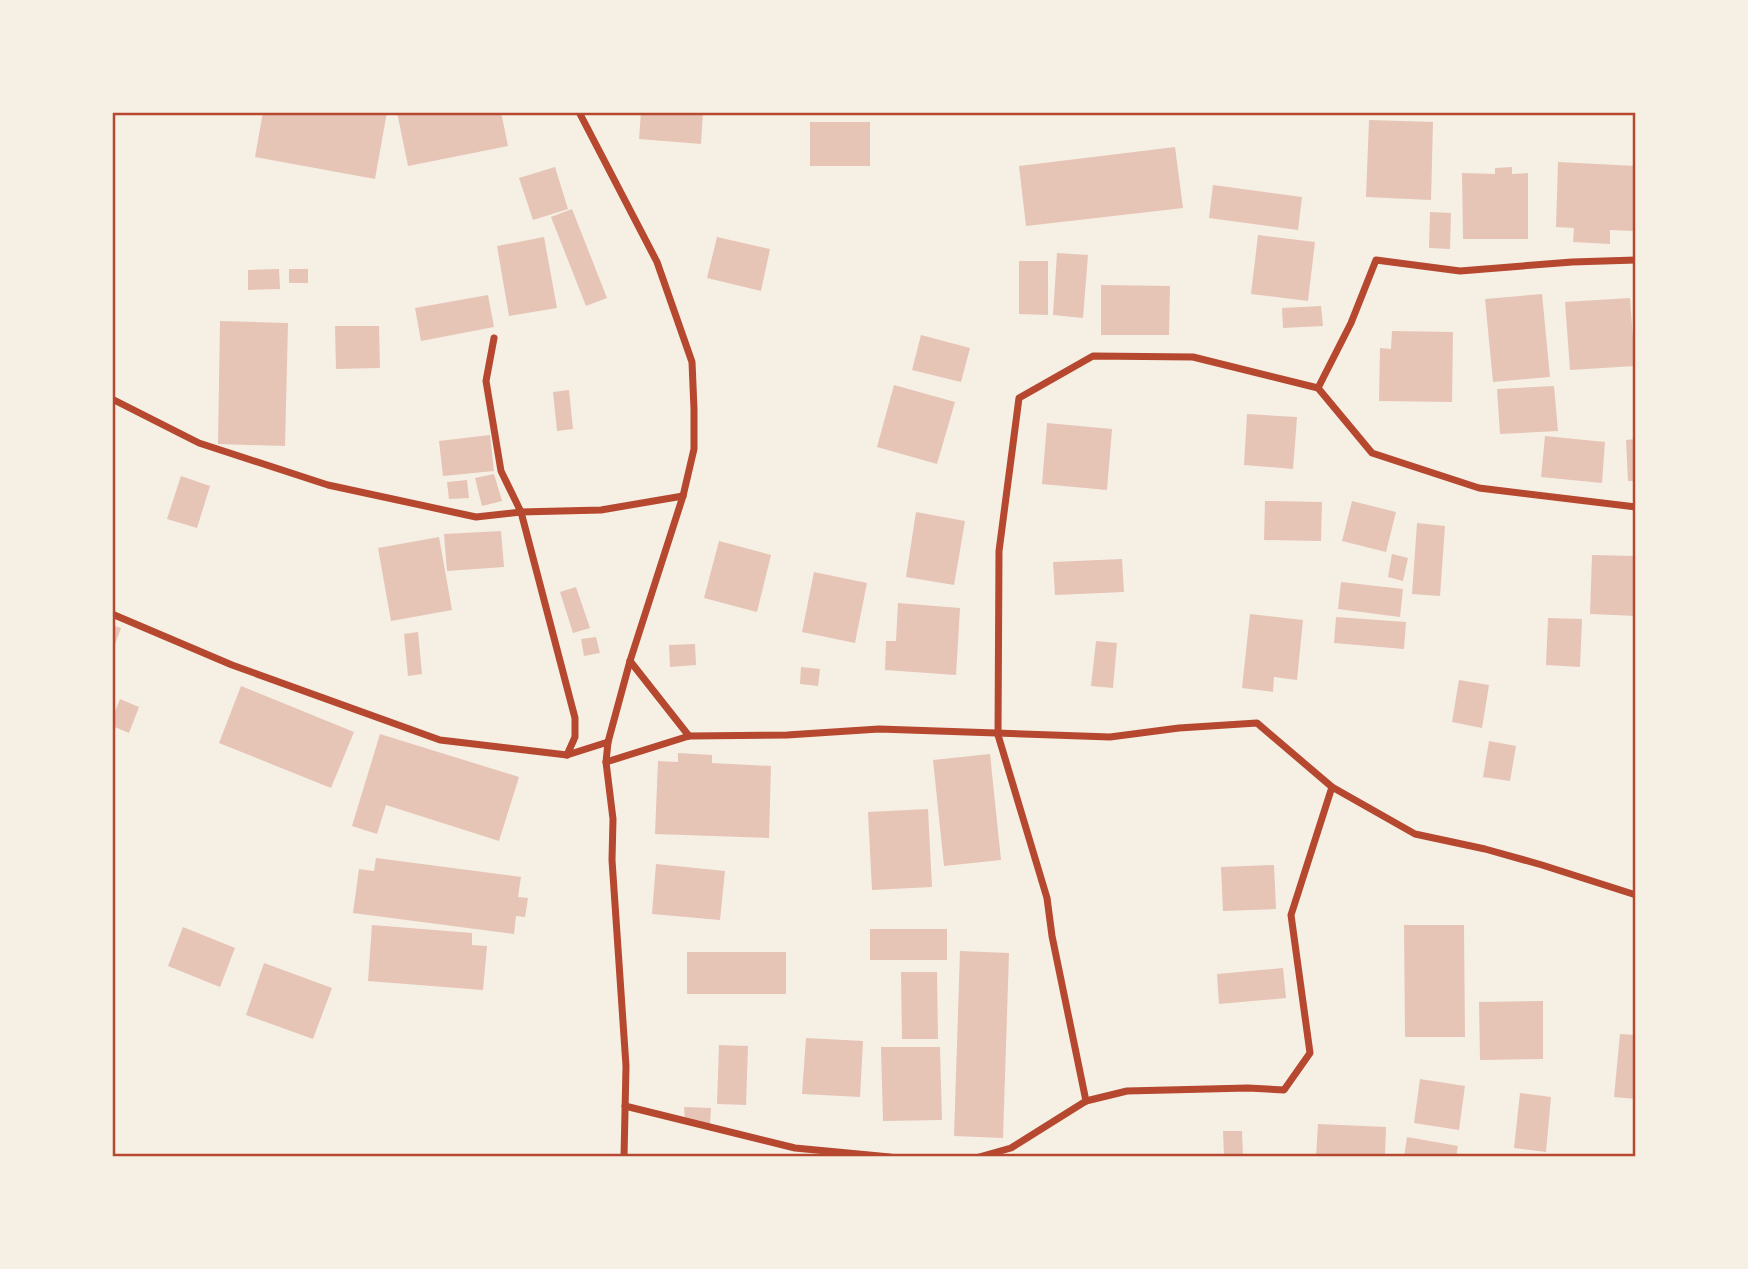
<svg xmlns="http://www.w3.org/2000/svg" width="1748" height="1269" font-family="Lato,sans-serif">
	<rect width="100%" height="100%" fill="#f6efe4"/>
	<g fill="#e6c5b7">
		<polygon points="263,112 387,112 375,179 255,157"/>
		<polygon points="397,112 501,112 508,146 408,166"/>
		<polygon points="641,112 703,112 701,144 639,139"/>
		<polygon points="1369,120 1433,122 1431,200 1366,197"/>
		<rect x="810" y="122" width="60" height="44"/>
		<polygon points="1175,147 1183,208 1026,226 1019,166"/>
		<polygon points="1558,162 1636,166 1633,231 1610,230 1610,244 1573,242 1574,228 1556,227"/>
		<polygon points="555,167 568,209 533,220 519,178"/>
		<polygon points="1512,167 1512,174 1528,173 1528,239 1463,239 1462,173 1495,174 1495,168"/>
		<polygon points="1213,185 1302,197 1298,230 1209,218"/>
		<polygon points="572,209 607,298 586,306 551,217"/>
		<polygon points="1430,212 1451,213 1450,249 1429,248"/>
		<polygon points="1258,235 1315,242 1308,301 1251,294"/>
		<polygon points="544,237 557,308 509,316 497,246"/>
		<polygon points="717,237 770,249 761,291 707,278"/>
		<polygon points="1057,253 1088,255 1083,318 1053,315"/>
		<polygon points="1019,261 1048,261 1048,315 1019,314"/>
		<polygon points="279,269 280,289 248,290 248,270"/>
		<rect x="289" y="269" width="19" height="14"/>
		<polygon points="1101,285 1170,286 1169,335 1101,335"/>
		<polygon points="1542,294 1550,377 1493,382 1485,299"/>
		<polygon points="488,295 494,327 421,341 415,308"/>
		<polygon points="1630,298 1635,366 1570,370 1565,302"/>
		<polygon points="1321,306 1323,326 1283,328 1282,308"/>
		<polygon points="220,321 288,323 285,446 218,444"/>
		<polygon points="335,326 379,326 380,368 336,369"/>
		<polygon points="1392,331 1453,332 1452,402 1379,401 1380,348 1391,349"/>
		<polygon points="921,335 970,348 961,382 912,370"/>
		<polygon points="894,385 955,402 937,464 877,447"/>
		<polygon points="1554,386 1558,431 1500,434 1497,389"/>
		<polygon points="569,390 573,429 557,431 553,392"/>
		<polygon points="1247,414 1297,417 1293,469 1244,465"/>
		<polygon points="1047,423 1112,429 1107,490 1042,484"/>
		<polygon points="490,435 494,471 443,476 439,441"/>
		<polygon points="1545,436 1605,442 1602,483 1541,477"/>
		<polygon points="1636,439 1636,481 1628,481 1626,440"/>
		<polygon points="494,474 502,501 482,506 475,478"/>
		<polygon points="181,476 210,486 197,528 167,519"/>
		<polygon points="467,480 469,498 449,499 447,482"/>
		<polygon points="1265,501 1322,502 1321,541 1264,540"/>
		<polygon points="1352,501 1396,512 1386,552 1342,541"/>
		<polygon points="916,512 965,521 954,585 906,577"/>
		<polygon points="1417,523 1445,526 1440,596 1412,594"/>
		<polygon points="501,531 504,567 447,571 444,534"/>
		<polygon points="439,537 452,610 391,621 378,548"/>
		<polygon points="719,541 771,555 757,612 704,598"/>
		<polygon points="1392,554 1408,558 1403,581 1388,577"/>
		<polygon points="1592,555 1636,556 1636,616 1590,614"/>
		<polygon points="1122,559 1124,592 1055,595 1053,562"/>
		<polygon points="814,572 867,583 855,643 802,632"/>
		<polygon points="1341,582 1403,589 1400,617 1338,609"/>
		<polygon points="576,587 590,628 573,633 560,592"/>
		<polygon points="898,603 960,608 956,675 885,670 886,641 896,641"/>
		<polygon points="1250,614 1303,620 1297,680 1274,677 1273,692 1242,688"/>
		<polygon points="1336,617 1406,622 1404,649 1334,643"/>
		<polygon points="1548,618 1582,619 1580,667 1546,665"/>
		<polygon points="112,625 121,628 112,653"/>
		<polygon points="418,632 422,674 408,676 404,634"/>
		<polygon points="596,637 600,653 584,656 581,639"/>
		<polygon points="1096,641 1117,643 1113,688 1091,686"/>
		<polygon points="695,644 696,665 670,667 669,645"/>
		<polygon points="801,667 820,669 818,686 800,684"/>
		<polygon points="1459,680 1489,685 1482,728 1452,722"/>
		<polygon points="241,686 354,732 331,788 219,743"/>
		<polygon points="120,699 139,707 129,733 112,726 112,719"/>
		<polygon points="380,734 519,777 499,841 386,805 377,834 352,826"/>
		<polygon points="1489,741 1516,746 1510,781 1483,777"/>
		<polygon points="678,753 712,755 712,763 771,766 769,838 655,834 658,761 678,762"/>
		<polygon points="990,754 1001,860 944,866 933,760"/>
		<polygon points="928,809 932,887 872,890 868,812"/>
		<polygon points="376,858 521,877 518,897 528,898 525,917 516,916 514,934 353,913 359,869 374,871"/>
		<polygon points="656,864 725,871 720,920 652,914"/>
		<polygon points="1274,865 1276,909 1223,911 1221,867"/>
		<polygon points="372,925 472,933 472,945 487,946 483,990 368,981"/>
		<polygon points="1404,925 1464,925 1465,1037 1405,1037"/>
		<polygon points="183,927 235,948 220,987 168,966"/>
		<rect x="870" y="929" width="77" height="31"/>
		<polygon points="960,951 1009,953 1003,1138 954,1136"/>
		<rect x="687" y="952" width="99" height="42"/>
		<polygon points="264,963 332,988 313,1039 246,1015"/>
		<polygon points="1283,968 1286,998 1219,1004 1217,974"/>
		<polygon points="901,972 937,972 938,1039 902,1039"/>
		<polygon points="1543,1001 1543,1059 1480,1060 1479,1002"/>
		<polygon points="1620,1034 1636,1035 1636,1099 1614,1097"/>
		<polygon points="806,1038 863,1041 860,1097 802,1094"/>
		<polygon points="719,1045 748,1046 746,1105 717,1104"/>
		<polygon points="881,1047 940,1047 942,1120 883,1121"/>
		<polygon points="1420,1079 1465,1086 1459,1130 1414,1123"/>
		<polygon points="1520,1093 1551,1097 1546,1152 1514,1148"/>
		<polygon points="684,1107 711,1108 710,1125 685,1124"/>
		<polygon points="1318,1124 1386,1127 1385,1157 1316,1157"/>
		<polygon points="1223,1131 1242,1131 1243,1157 1224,1157"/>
		<polygon points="1407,1137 1458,1146 1456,1157 1404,1157"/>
	</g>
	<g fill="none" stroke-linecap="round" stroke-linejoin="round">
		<g stroke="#b5482f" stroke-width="7">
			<polyline points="579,112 657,262 692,362 694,409 694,449 683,496 630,661 608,742 606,762 613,819 612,860 626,1066 624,1157"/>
			<polyline points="494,338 486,381 501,471 521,512 575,718 575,737 567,755"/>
			<polyline points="1318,388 1351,323 1376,260 1460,271 1572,262 1636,260"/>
			<polyline points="112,399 199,443 328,485 476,517 521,512 601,510 683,496"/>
			<polyline points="112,614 232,665 440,740 567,755 608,742"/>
			<polyline points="630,661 689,736"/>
			<polyline points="606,762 689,736 787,735 879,729 1110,737 1179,728 1257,723 1332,787 1415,834 1485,849 1542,865 1636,895"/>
			<polyline points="1086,1101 1052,936 1047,898 998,735 999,551 1019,398 1093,356 1193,357 1318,388 1372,453 1479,488 1636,507"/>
			<polyline points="625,1106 795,1148 890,1157"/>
			<polyline points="979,1157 1011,1148 1086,1101 1127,1091 1248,1088 1284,1090 1310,1053 1291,915 1332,787"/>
		</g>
	</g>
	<rect width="1748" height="1269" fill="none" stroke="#f6efe4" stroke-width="228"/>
	<rect x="114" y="114" width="1520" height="1041" fill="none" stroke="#b5482f" stroke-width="2.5"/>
</svg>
